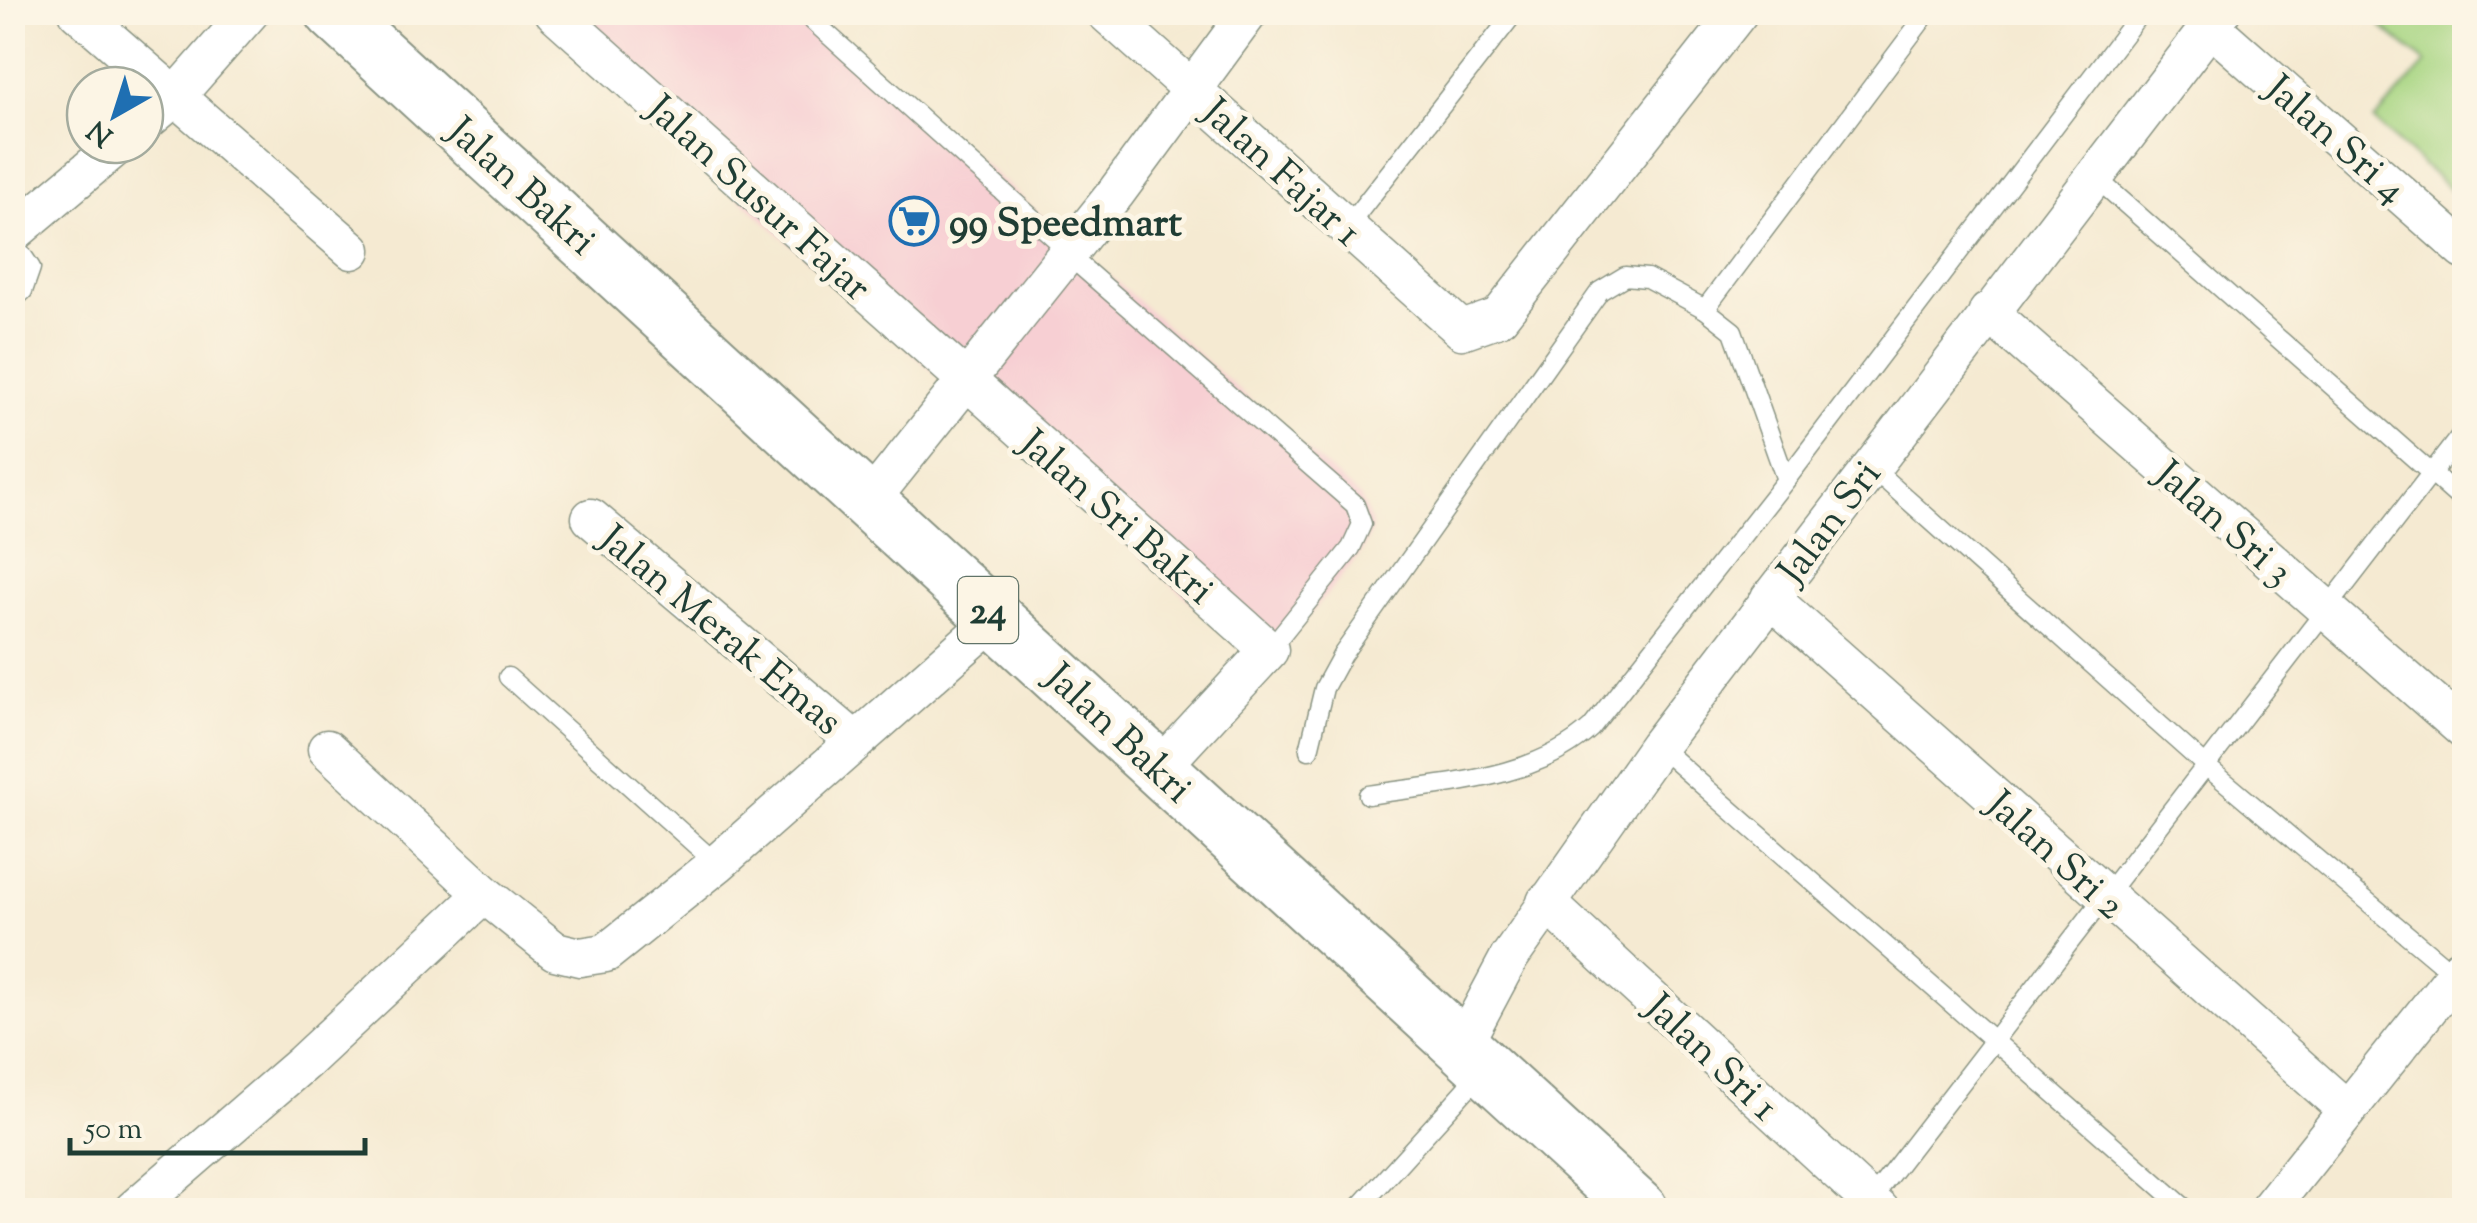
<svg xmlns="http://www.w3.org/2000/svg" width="2477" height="1223" font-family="'Sorts Mill Goudy',serif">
	<rect width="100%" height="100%" fill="#fcf5e5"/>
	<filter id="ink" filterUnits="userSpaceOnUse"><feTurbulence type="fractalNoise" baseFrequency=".01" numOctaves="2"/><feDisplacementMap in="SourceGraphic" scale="20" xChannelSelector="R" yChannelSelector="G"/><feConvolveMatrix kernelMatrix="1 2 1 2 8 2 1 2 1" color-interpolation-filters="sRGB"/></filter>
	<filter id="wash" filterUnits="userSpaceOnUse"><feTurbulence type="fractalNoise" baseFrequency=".0048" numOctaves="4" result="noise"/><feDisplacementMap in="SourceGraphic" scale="40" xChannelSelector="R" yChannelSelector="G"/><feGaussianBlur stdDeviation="2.25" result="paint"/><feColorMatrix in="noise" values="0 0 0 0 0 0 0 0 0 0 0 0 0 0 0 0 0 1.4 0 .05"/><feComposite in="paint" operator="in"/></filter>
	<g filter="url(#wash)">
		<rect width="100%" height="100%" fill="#f5ead2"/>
		<polygon fill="#f7cfd3" points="532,13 812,13 1361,498 1372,528 1362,551 1266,668"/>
		<polygon fill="#a7d582" stroke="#63895b" stroke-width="2.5" points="2395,12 2464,13 2464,202 2374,121 2426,63 2382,27"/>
	</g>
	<g filter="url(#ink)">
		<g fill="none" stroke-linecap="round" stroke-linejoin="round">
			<g stroke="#8a9483" stroke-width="21">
				<g id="service">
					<polyline points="803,12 1069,251"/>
					<polyline points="2095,177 2464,502"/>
					<polyline points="1347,227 1515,12"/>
					<polyline points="12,240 31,268 23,291 12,301"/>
					<polyline points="1067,254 1355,505 1362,524 1351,548 1269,650"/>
					<polyline points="1705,309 1928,12"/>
					<polyline points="1871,467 2206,766 2455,975"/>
					<polyline points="508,677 717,864"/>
					<polyline points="1658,746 2187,1210"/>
					<polyline points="1309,750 1324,688 1342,655 1600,291 1625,276 1647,278 1705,309 1733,331 1786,480"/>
					<path d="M1368 795C1442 783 1533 781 1591 728L1786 480 2141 12"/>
					<polyline points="1870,1201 2464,431"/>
					<polyline points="1357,1210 1481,1073"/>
				</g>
			</g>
			<g stroke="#8a9483" stroke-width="41">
				<g id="minor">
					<polyline points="78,12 352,250"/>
					<polyline points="554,12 1269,650 1161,767"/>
					<polyline points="1105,12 1462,330 1499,317 1739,12"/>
					<polyline points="2210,26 2464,250"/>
					<polyline points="145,122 176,96 250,12"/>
					<polyline points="12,234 118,145"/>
					<polyline points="1988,312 2464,730"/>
					<polyline points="869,502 1115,194 1249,12"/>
					<polyline points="591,518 854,740"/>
					<polyline points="1770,598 2346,1109"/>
					<polyline points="327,749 484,894 555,951 580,957 606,953 717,864 996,618"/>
					<polyline points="1546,902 1880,1210"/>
					<polyline points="1461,1048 1509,958 1658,746 2221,12"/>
					<polyline points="133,1210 303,1063 484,894"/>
					<polyline points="2268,1210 2464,964"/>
				</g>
			</g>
			<g stroke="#8a9483" stroke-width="59">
				<polyline id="primary" points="333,12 1640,1210"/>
			</g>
			<use href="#service" stroke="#fff" stroke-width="18"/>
			<use href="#minor" stroke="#fff" stroke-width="38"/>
			<use href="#primary" stroke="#fff" stroke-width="55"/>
		</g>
	</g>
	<defs>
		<g id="supermarket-ring" transform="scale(2.5)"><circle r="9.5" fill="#fcf5e5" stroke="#1f6fb2" stroke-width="1.5"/><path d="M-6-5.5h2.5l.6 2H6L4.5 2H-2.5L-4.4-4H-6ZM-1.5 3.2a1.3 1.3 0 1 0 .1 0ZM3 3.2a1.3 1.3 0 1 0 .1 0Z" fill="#1f6fb2"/></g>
	</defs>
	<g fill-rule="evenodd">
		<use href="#supermarket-ring" x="914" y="221"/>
	</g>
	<g text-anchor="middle" stroke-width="10" stroke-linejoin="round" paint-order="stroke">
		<rect fill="#fcf5e5" stroke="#617469" stroke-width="2.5" x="958" y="577" width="60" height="66" rx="8"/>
		<g font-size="38" font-weight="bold" fill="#1f3d34">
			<text x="988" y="623">24</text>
		</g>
		<g font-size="40" fill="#1f3d34" stroke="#fcf5e5">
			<text transform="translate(2337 138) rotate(41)" y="14">Jalan Sri 4</text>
			<text transform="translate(1283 171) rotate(42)" y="14">Jalan Fajar 1</text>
			<text transform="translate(523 185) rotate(42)" y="14">Jalan Bakri</text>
			<text transform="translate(760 197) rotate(42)" y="14">Jalan Susur Fajar</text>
			<text transform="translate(1118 516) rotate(41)" y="14">Jalan Sri Bakri</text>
			<text transform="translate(1828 521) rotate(-53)" y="14">Jalan Sri</text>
			<text transform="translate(2225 522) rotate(41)" y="14">Jalan Sri 3</text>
			<text transform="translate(722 629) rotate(40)" y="14">Jalan Merak Emas</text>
			<text transform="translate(1120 732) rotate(43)" y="14">Jalan Bakri</text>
			<text transform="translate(2057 854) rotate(42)" y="14">Jalan Sri 2</text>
			<text transform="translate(1713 1056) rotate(43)" y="14">Jalan Sri 1</text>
		</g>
		<g font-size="40" font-weight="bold" fill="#1f3d34" stroke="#fcf5e5" text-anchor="start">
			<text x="949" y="235">99 Speedmart</text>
		</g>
	</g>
	<rect width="2477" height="1223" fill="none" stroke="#fcf5e5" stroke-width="50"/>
	<g transform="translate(115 115) rotate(219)"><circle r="48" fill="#fcf5e5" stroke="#a4ab9e" stroke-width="2.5"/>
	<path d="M0-8L18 38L0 25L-18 38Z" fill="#1f6fb2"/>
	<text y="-15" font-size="28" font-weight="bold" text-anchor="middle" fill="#1f3d34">N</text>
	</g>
	<path d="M70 1138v15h295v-15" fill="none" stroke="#1f3d34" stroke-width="5"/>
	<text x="85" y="1138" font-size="30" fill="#1f3d34" stroke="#fcf5e5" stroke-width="8" paint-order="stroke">50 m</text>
</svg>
